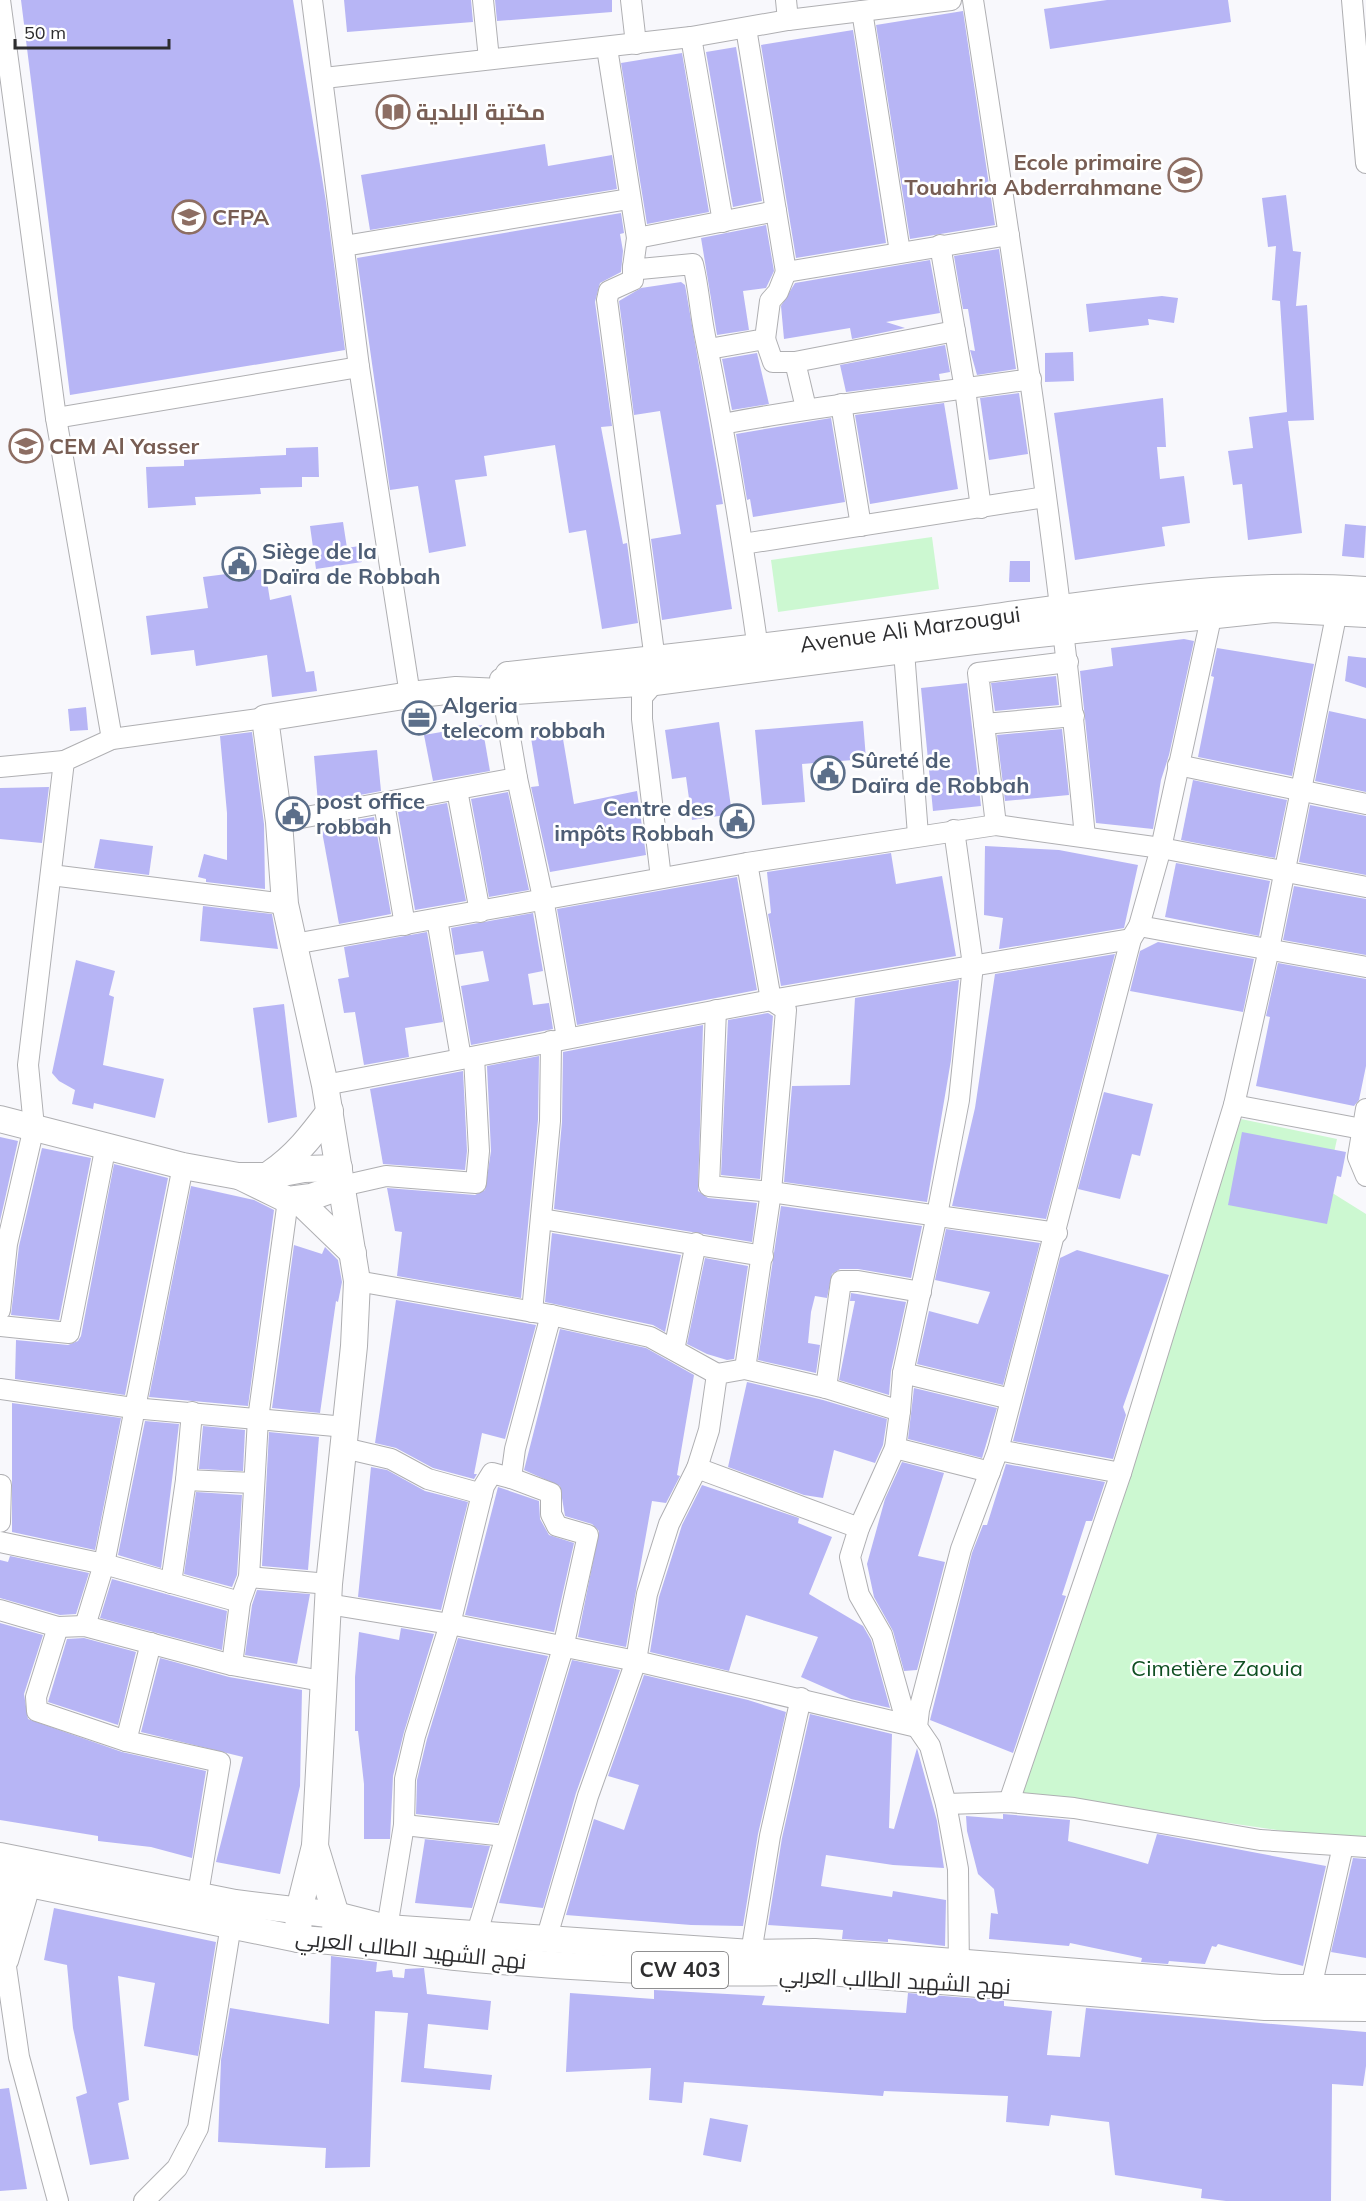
<svg xmlns="http://www.w3.org/2000/svg" width="1366" height="2201" font-family="Mulish,Cairo,sans-serif">
	<rect width="100%" height="100%" fill="#f8f8fc"/>
	<g fill="#ccf8d1">
		<polygon points="932,537 939,589 778,612 771,560"/>
		<polygon points="1241,1119 1337,1139 1326,1189 1366,1214 1366,1838 1360,1842 1019,1793"/>
	</g>
	<g fill="#b7b5f5">
		<polygon points="21,0 293,0 326,202 345,350 70,395"/>
		<polygon points="344,0 471,0 473,22 347,32"/>
		<polygon points="495,0 612,0 612,12 497,21"/>
		<polygon points="1107,0 1228,0 1231,22 1050,49 1044,9"/>
		<polygon points="963,11 995,225 910,239 876,25"/>
		<polygon points="853,30 886,243 796,258 761,45"/>
		<polygon points="736,47 762,201 733,207 706,52"/>
		<polygon points="682,53 709,212 647,224 621,63"/>
		<polygon points="545,144 548,166 612,155 617,189 370,230 361,175"/>
		<polygon points="1286,195 1293,251 1301,252 1296,306 1307,305 1314,420 1288,421 1302,533 1248,540 1242,484 1233,485 1228,451 1253,448 1249,417 1287,412 1280,301 1272,300 1276,246 1268,247 1262,198"/>
		<polygon points="621,213 624,233 620,234 623,251 621,272 600,283 595,302 612,426 601,427 623,544 627,543 638,623 602,629 586,530 569,533 555,445 484,456 487,476 455,480 466,546 429,553 418,486 390,490 357,258"/>
		<polygon points="766,225 774,271 766,288 743,291 749,330 717,335 701,238"/>
		<polygon points="999,249 1016,369 977,375 970,350 975,351 968,309 963,309 954,256"/>
		<polygon points="930,260 940,313 886,322 905,328 852,339 850,328 784,339 781,306 795,283"/>
		<polygon points="681,282 685,285 723,504 716,505 732,609 662,620 651,539 681,534 660,411 634,415 619,301 641,288"/>
		<polygon points="1162,296 1178,298 1174,323 1148,319 1149,325 1089,332 1086,304"/>
		<polygon points="945,345 950,372 939,374 940,380 846,392 840,365"/>
		<polygon points="1073,352 1074,381 1045,382 1045,353"/>
		<polygon points="757,353 769,404 732,410 722,359"/>
		<polygon points="1019,393 1028,454 989,460 980,398"/>
		<polygon points="1163,398 1166,447 1157,447 1160,479 1184,476 1190,523 1162,527 1165,546 1075,560 1054,413"/>
		<polygon points="944,403 958,489 870,504 855,415"/>
		<polygon points="831,418 845,502 753,517 750,499 747,500 736,434"/>
		<polygon points="318,447 319,477 302,477 302,487 260,488 261,494 195,497 196,505 148,508 146,467 184,466 184,460 286,455 286,448"/>
		<polygon points="343,522 347,548 359,546 362,562 316,569 310,526"/>
		<polygon points="1345,524 1366,526 1364,558 1342,556"/>
		<polygon points="1010,561 1030,561 1030,582 1009,582"/>
		<polygon points="265,569 270,600 291,595 306,672 314,671 317,691 272,697 267,655 196,666 194,650 151,655 146,616 208,608 203,577"/>
		<polygon points="1184,639 1194,641 1169,755 1161,780 1153,829 1096,823 1080,671 1113,666 1111,648"/>
		<polygon points="1217,648 1314,664 1292,776 1198,757 1214,677 1211,676"/>
		<polygon points="1348,656 1366,658 1366,688 1345,681"/>
		<polygon points="1056,676 1059,705 995,711 991,683"/>
		<polygon points="967,683 981,806 933,811 921,688"/>
		<polygon points="86,707 88,730 70,731 68,709"/>
		<polygon points="429,709 432,727 414,731 410,712"/>
		<polygon points="1329,711 1366,719 1366,792 1315,781"/>
		<polygon points="863,721 866,759 802,764 805,802 762,805 755,730"/>
		<polygon points="719,722 732,814 692,820 686,777 672,779 665,730"/>
		<polygon points="482,725 490,771 433,781 424,735"/>
		<polygon points="1062,729 1069,795 1005,801 997,735"/>
		<polygon points="252,732 264,824 265,889 206,882 206,879 198,877 204,854 227,860 227,813 220,736"/>
		<polygon points="562,733 574,804 637,791 646,855 550,872 531,787 539,786 531,738"/>
		<polygon points="377,750 381,791 318,803 314,756"/>
		<polygon points="1193,780 1287,800 1275,858 1181,840"/>
		<polygon points="49,787 42,843 0,839 0,788"/>
		<polygon points="508,792 529,890 489,897 471,799"/>
		<polygon points="447,803 466,901 415,910 398,812"/>
		<polygon points="1310,805 1366,816 1366,875 1299,862"/>
		<polygon points="374,817 391,914 339,924 321,826"/>
		<polygon points="100,839 153,846 149,875 94,868"/>
		<polygon points="985,846 1059,850 1138,865 1124,928 999,949 1003,918 984,915"/>
		<polygon points="891,853 896,884 942,876 956,956 781,986 768,914 771,913 767,872"/>
		<polygon points="1176,863 1270,881 1259,936 1165,917"/>
		<polygon points="737,877 757,990 577,1025 557,909"/>
		<polygon points="1294,886 1366,899 1366,955 1283,940"/>
		<polygon points="203,906 272,914 278,949 200,941"/>
		<polygon points="533,913 543,971 528,974 533,1005 549,1003 553,1029 471,1045 461,986 489,981 483,951 455,955 451,928"/>
		<polygon points="427,932 443,1022 405,1028 409,1057 364,1065 355,1012 344,1013 338,979 349,977 344,947"/>
		<polygon points="1158,942 1254,959 1243,1012 1130,991 1140,951"/>
		<polygon points="1115,954 1046,1219 952,1206 975,1108 995,974"/>
		<polygon points="76,960 115,971 109,995 114,997 103,1065 164,1079 155,1118 94,1103 93,1109 72,1104 75,1090 59,1081 52,1073"/>
		<polygon points="1278,963 1366,979 1366,1066 1359,1100 1354,1106 1256,1086 1270,1017 1266,1016"/>
		<polygon points="959,980 951,1060 927,1202 784,1182 792,1086 850,1085 855,998"/>
		<polygon points="284,1004 297,1117 268,1123 253,1008"/>
		<polygon points="768,1013 773,1016 760,1179 721,1175 728,1020"/>
		<polygon points="703,1025 698,1191 708,1198 757,1203 752,1242 554,1209 562,1122 563,1052"/>
		<polygon points="539,1056 538,1120 521,1298 397,1276 402,1232 395,1231 387,1188 475,1195 485,1190 491,1151 487,1066"/>
		<polygon points="463,1071 467,1151 465,1170 383,1164 370,1089"/>
		<polygon points="1104,1092 1153,1104 1140,1156 1132,1154 1120,1199 1078,1189"/>
		<polygon points="1242,1132 1346,1152 1341,1177 1337,1176 1327,1224 1228,1205"/>
		<polygon points="0,1137 18,1141 0,1221"/>
		<polygon points="42,1148 91,1158 59,1320 11,1315 19,1246"/>
		<polygon points="114,1164 168,1178 125,1395 15,1379 16,1340 68,1345 78,1341 81,1336"/>
		<polygon points="191,1186 254,1200 274,1210 248,1406 149,1397"/>
		<polygon points="781,1206 922,1226 911,1278 858,1269 840,1269 832,1274 827,1298 815,1296 811,1312 808,1343 820,1345 816,1373 758,1360"/>
		<polygon points="946,1229 1040,1243 1003,1385 917,1364 929,1311 978,1324 990,1292 935,1280"/>
		<polygon points="552,1233 681,1255 665,1332 653,1325 545,1302"/>
		<polygon points="294,1245 322,1254 325,1247 338,1260 342,1282 338,1302 336,1301 320,1413 272,1408"/>
		<polygon points="1077,1250 1169,1275 1123,1407 1126,1415 1113,1459 1013,1441 1060,1258"/>
		<polygon points="705,1258 748,1266 734,1359 727,1360 707,1354 687,1344"/>
		<polygon points="851,1293 906,1302 891,1371 889,1395 839,1380 855,1301 850,1301"/>
		<polygon points="396,1300 536,1325 505,1439 482,1433 474,1474 477,1474 474,1479 433,1468 396,1448 375,1443"/>
		<polygon points="560,1329 646,1348 694,1375 677,1475 680,1476 666,1503 652,1501 626,1647 578,1637 599,1531 592,1524 565,1516 560,1486 524,1470"/>
		<polygon points="747,1382 823,1400 887,1419 883,1445 875,1463 834,1450 823,1498 804,1495 728,1467"/>
		<polygon points="914,1388 997,1408 982,1458 908,1439"/>
		<polygon points="12,1403 121,1418 95,1550 12,1532"/>
		<polygon points="145,1421 179,1424 161,1568 118,1555"/>
		<polygon points="203,1426 245,1430 243,1471 199,1469"/>
		<polygon points="269,1432 319,1437 308,1570 262,1566"/>
		<polygon points="902,1462 944,1473 918,1556 945,1562 917,1670 904,1671 893,1631 874,1597 867,1564 885,1499"/>
		<polygon points="1006,1464 1105,1482 1092,1521 1086,1521 1062,1595 1066,1596 1013,1753 930,1720 972,1553 983,1525 987,1525"/>
		<polygon points="371,1467 387,1470 425,1491 468,1502 441,1610 358,1597"/>
		<polygon points="702,1485 799,1518 798,1523 832,1537 809,1594 863,1626 871,1640 890,1708 851,1699 801,1677 818,1637 746,1615 729,1671 650,1652 659,1597 682,1525"/>
		<polygon points="498,1487 539,1501 540,1519 549,1535 574,1543 554,1632 465,1615"/>
		<polygon points="196,1492 242,1495 237,1575 232,1587 184,1574"/>
		<polygon points="10,1556 89,1573 76,1614 60,1615 0,1598 0,1560 8,1562"/>
		<polygon points="112,1579 227,1611 222,1650 100,1618"/>
		<polygon points="257,1590 310,1594 297,1664 245,1655 252,1605"/>
		<polygon points="0,1623 43,1635 24,1694 28,1719 122,1752 206,1771 192,1858 151,1847 98,1841 98,1836 0,1820"/>
		<polygon points="401,1628 434,1634 404,1732 393,1776 390,1839 364,1839 364,1784 358,1731 355,1731 355,1677 359,1632 399,1640"/>
		<polygon points="84,1638 136,1652 118,1725 48,1702 67,1639"/>
		<polygon points="458,1638 548,1656 498,1823 416,1814 417,1780 427,1739"/>
		<polygon points="160,1658 229,1677 302,1690 300,1786 280,1874 216,1862 243,1757 141,1732"/>
		<polygon points="572,1660 620,1670 576,1793 543,1908 499,1903"/>
		<polygon points="644,1675 748,1700 786,1712 758,1834 743,1926 691,1925 566,1915 594,1819 624,1830 639,1785 608,1776"/>
		<polygon points="810,1714 892,1734 889,1828 894,1829 917,1748 937,1821 944,1868 893,1865 826,1855 821,1886 892,1897 893,1891 946,1900 945,1946 888,1939 888,1942 842,1939 843,1930 768,1925 782,1838"/>
		<polygon points="1003,1814 1070,1820 1068,1841 1148,1864 1157,1834 1326,1866 1303,1966 1218,1944 1216,1947 1212,1946 1205,1964 1169,1961 1168,1964 1141,1962 1142,1958 1070,1943 1069,1946 989,1939 991,1913 998,1914 994,1889 978,1874 967,1831 966,1816 1003,1819"/>
		<polygon points="414,1838 490,1846 472,1908 415,1903 425,1839"/>
		<polygon points="1353,1858 1366,1859 1366,1958 1331,1952"/>
		<polygon points="54,1908 216,1942 198,2056 144,2046 155,1983 118,1976 129,2100 118,2103 129,2159 90,2165 76,2097 87,2093 73,2028 67,1965 44,1960"/>
		<polygon points="331,1956 377,1962 376,1972 392,1970 393,1977 404,1978 405,1969 424,1968 427,1994 491,2001 488,2030 428,2024 424,2068 492,2075 490,2090 401,2082 408,2013 375,2011 370,2167 325,2168 326,2148 218,2142 221,2060 230,2008 329,2024"/>
		<polygon points="654,1990 765,1996 762,2005 906,2013 908,1993 1004,2001 1004,2006 1052,2011 1047,2055 1080,2057 1086,2008 1366,2032 1366,2066 1363,2086 1332,2084 1331,2201 1226,2201 1201,2198 1202,2189 1115,2175 1109,2122 1051,2115 1049,2126 1006,2122 1008,2096 884,2091 883,2096 684,2082 682,2103 649,2100 651,2068 566,2072 570,1993 654,1999"/>
		<polygon points="9,2088 27,2189 0,2191 0,2089"/>
		<polygon points="710,2118 748,2125 741,2162 703,2155"/>
	</g>
	<g fill="none" stroke-linecap="round" stroke-linejoin="round">
		<g stroke="#afafb2" stroke-width="22">
			<g id="minor">
				<polyline points="0,0 56,418 112,739"/>
				<polyline points="312,0 359,367 410,695"/>
				<polyline points="483,0 489,59"/>
				<polyline points="631,0 636,44"/>
				<polyline points="786,0 788,20"/>
				<path d="M973 0C1016 278 1059 557 1085 837"/>
				<polyline points="1352,0 1366,163"/>
				<polyline points="862,11 900,252"/>
				<polyline points="746,28 786,272 1009,235"/>
				<polyline points="691,37 723,222"/>
				<path d="M607 48 637 238 633 267 640 269 693 264C699 289 700 312 705 336 726 440 743 544 758 649"/>
				<polyline points="324,78 691,37 788,20 951,0"/>
				<polyline points="637,238 776,211"/>
				<polyline points="940,245 965,389 981,508"/>
				<polyline points="344,246 629,199"/>
				<polyline points="633,267 633,280 609,291 607,300 655,660 655,682 642,697 642,719 661,878"/>
				<polyline points="765,339 773,362 795,362 955,331"/>
				<polyline points="709,349 765,339 770,301 778,292 786,272"/>
				<polyline points="795,362 806,408"/>
				<polyline points="841,404 861,526"/>
				<polyline points="56,418 359,367"/>
				<path d="M723 424C825 404 928 395 1031 379"/>
				<polyline points="743,544 1045,497"/>
				<polyline points="904,651 918,835"/>
				<polyline points="500,679 517,778 543,898 567,1038"/>
				<polyline points="984,724 1074,716"/>
				<polyline points="1178,765 1366,804"/>
				<polyline points="0,767 64,761 112,739 265,718"/>
				<polyline points="457,790 480,912"/>
				<polyline points="384,803 405,925"/>
				<polyline points="279,822 517,778"/>
				<polyline points="996,825 978,673 1068,662"/>
				<polyline points="51,875 285,904"/>
				<polyline points="437,919 461,1058"/>
				<polyline points="1139,926 1366,967"/>
				<polyline points="294,944 747,863 996,825 1161,848 1366,887"/>
				<polyline points="716,1010 709,1186 771,1192 1057,1233"/>
				<polyline points="325,1085 771,1000 1131,939"/>
				<polyline points="1234,1105 1362,1129"/>
				<polyline points="1366,1109 1358,1157 1366,1176"/>
				<polyline points="342,1186 386,1176 476,1183 479,1151 474,1057"/>
				<polyline points="542,1219 763,1256"/>
				<polyline points="357,1281 551,1315 650,1337 717,1374"/>
				<polyline points="0,1310 7,1244 34,1127 28,1065 64,761"/>
				<polyline points="532,1312 550,1121 551,1041"/>
				<polyline points="0,1326 69,1333 106,1145"/>
				<polyline points="674,1350 696,1243"/>
				<polyline points="745,1369 771,1192 786,1010 771,1000 747,863"/>
				<polyline points="903,1373 1011,1399"/>
				<polyline points="826,1388 841,1281 858,1281 921,1292"/>
				<polyline points="0,1389 133,1408 346,1427"/>
				<polyline points="900,1411 895,1448 859,1528 850,1557 859,1595 882,1635 907,1724"/>
				<polyline points="344,1448 391,1459 428,1479 482,1494"/>
				<polyline points="895,1448 990,1472"/>
				<polyline points="998,1450 1121,1473"/>
				<polyline points="697,1468 859,1528"/>
				<polyline points="186,1480 253,1483"/>
				<polyline points="0,1522 1,1485"/>
				<polyline points="0,1542 104,1564 240,1602"/>
				<polyline points="249,1577 329,1584"/>
				<polyline points="171,1583 186,1480 192,1412"/>
				<polyline points="328,1604 450,1624 636,1661 917,1727"/>
				<polyline points="0,1610 58,1627 85,1626 232,1665 322,1681"/>
				<polyline points="85,1626 104,1564 183,1166"/>
				<polyline points="58,1627 36,1697 37,1711 126,1741 220,1762 198,1894"/>
				<polyline points="232,1665 240,1602 249,1577 258,1419 288,1200"/>
				<polyline points="126,1741 151,1643"/>
				<polyline points="1009,1802 1121,1473 1234,1105 1269,949 1337,611"/>
				<polyline points="946,1804 1009,1802 1074,1808 1260,1840 1366,1847"/>
				<polyline points="404,1825 505,1836"/>
				<polyline points="14,1869 4,1915 6,1967 19,2057 58,2201"/>
				<polyline points="387,1928 404,1825 405,1779 415,1736 450,1624 484,1486 492,1473 511,1478 515,1449 551,1315"/>
				<polyline points="476,1936 563,1648 588,1535 557,1526 551,1514 551,1493 511,1478"/>
				<polyline points="546,1940 588,1796 636,1661 647,1594 669,1524 697,1468 709,1430 717,1374 745,1369 826,1388 900,1411 903,1373 937,1215 959,1100 973,965 954,830"/>
				<polyline points="8,1961 34,1872"/>
				<polyline points="751,1967 751,1953 770,1836 801,1698"/>
				<polyline points="959,1976 958,1869 946,1804 930,1746 917,1727 919,1710 961,1549 998,1450 1131,939 1139,926 1161,848 1214,604"/>
				<polyline points="1311,1988 1343,1846"/>
				<polyline points="144,2201 177,2168 198,2128 231,1925"/>
			</g>
		</g>
		<g stroke="#afafb2" stroke-width="28">
			<g id="major">
				<path d="M508 675C659 659 809 642 959 622 1094 604 1229 580 1366 590"/>
				<polyline points="0,1119 183,1166 238,1176 267,1176 304,1169 339,1168"/>
				<path d="M271 1173C296 1156 312 1135 330 1111"/>
				<polyline points="241,1177 288,1200 311,1197 342,1186"/>
				<polyline points="297,1199 353,1253"/>
				<polyline points="315,1846 336,1915 335,1932"/>
				<polyline points="0,1856 235,1903 336,1915 387,1928 751,1953 815,1952 903,1958 1280,1988 1366,1988"/>
				<path d="M0 1878 298 1939C358 1941 416 1954 475 1959 588 1968 703 1976 816 1971L1265 2007 1366 2008"/>
				<polyline points="298,1939 299,1910 315,1846 329,1584 354,1346 357,1281 325,1085 285,904 279,822 265,718 410,695 456,690 501,692 655,682 974,641 1273,609 1366,614"/>
			</g>
		</g>
		<use href="#minor" stroke="#fff" stroke-width="20"/>
		<use href="#major" stroke="#fff" stroke-width="26"/>
	</g>
	<defs>
		<g id="library-ring" transform="scale(1.725)"><circle r="9.5" fill="#fff" stroke="#8d6e63" stroke-width="1.5"/><path d="M-6-4Q-3-5.5-.7-3.5V5Q-3 3-6 4ZM6-4Q3-5.5 .7-3.5V5Q3 3 6 4Z" fill="#8d6e63"/></g>
		<g id="school-ring" transform="scale(1.725)"><circle r="9.5" fill="#fff" stroke="#8d6e63" stroke-width="1.5"/><path d="M0-5L7-2L0 1L-7-2ZM-4 1L0 2.5L4 1V4Q0 6-4 4Z" fill="#8d6e63"/></g>
		<g id="university-ring" transform="scale(1.725)"><circle r="9.5" fill="#fff" stroke="#8d6e63" stroke-width="1.5"/><path d="M0-5L7-2L0 1L-7-2ZM-4 1L0 2.5L4 1V4Q0 6-4 4Z" fill="#8d6e63"/></g>
		<g id="civic-ring" transform="scale(1.725)"><circle r="9.5" fill="#fff" stroke="#5c6f8a" stroke-width="1.5"/><path d="M-.6-6.5H3V-4.5H.6V-3L4-1V1h2V6H-6V1h2V-1L-.6-3ZM-1.2 2.5V6h2.4V2.5Z" fill="#5c6f8a"/></g>
		<g id="office-ring" transform="scale(1.725)"><circle r="9.5" fill="#fff" stroke="#5c6f8a" stroke-width="1.5"/><path d="M-6-3h4V-5.5h4V-3h4V5H-6ZM-1-4.5V-3h2v-1.5ZM-6 0V1H6V0Z" fill="#5c6f8a"/></g>
	</defs>
	<g fill-rule="evenodd">
		<use href="#library-ring" x="393" y="112"/>
		<use href="#school-ring" x="1185" y="175"/>
		<use href="#university-ring" x="189" y="217"/>
		<use href="#school-ring" x="26" y="446"/>
		<use href="#civic-ring" x="239" y="564"/>
		<use href="#office-ring" x="419" y="718"/>
		<use href="#civic-ring" x="828" y="773"/>
		<use href="#civic-ring" x="293" y="814"/>
		<use href="#civic-ring" x="737" y="821"/>
	</g>
	<g text-anchor="middle" stroke-width="5" stroke-linejoin="round" paint-order="stroke">
		<rect fill="#fff" stroke="#6c6c6d" stroke-width="1.5" x="632" y="1952" width="96" height="36" rx="4.5"/>
		<g font-size="21" font-weight="bold" fill="#2d2d2f">
			<text x="680" y="1977">CW 403</text>
		</g>
		<g font-size="22" font-weight="bold" fill="#785e54" stroke="#fff" text-anchor="start">
			<text x="416" y="120">مكتبة البلدية</text>
			<text x="1162" y="170" text-anchor="end">Ecole primaire<tspan x="1162" dy="25">Touahria Abderrahmane</tspan></text>
			<text x="212" y="225">CFPA</text>
			<text x="49" y="454">CEM Al Yasser</text>
		</g>
		<g font-size="22" font-weight="bold" fill="#4e5e75" stroke="#fff" text-anchor="start">
			<text x="262" y="559">Siège de la<tspan x="262" dy="25">Daïra de Robbah</tspan></text>
			<text x="442" y="713">Algeria<tspan x="442" dy="25">telecom robbah</tspan></text>
			<text x="851" y="768">Sûreté de<tspan x="851" dy="25">Daïra de Robbah</tspan></text>
			<text x="316" y="809">post office<tspan x="316" dy="25">robbah</tspan></text>
			<text x="714" y="816" text-anchor="end">Centre des<tspan x="714" dy="25">impôts Robbah</tspan></text>
		</g>
		<g font-size="22" fill="#2d2d2f" stroke="#fff">
			<text transform="translate(910 629) rotate(-8)" y="8">Avenue Ali Marzougui</text>
			<text transform="translate(411 1949) rotate(6)" y="8">نهج الشهيد الطالب العربي</text>
			<text transform="translate(895 1980) rotate(3)" y="8">نهج الشهيد الطالب العربي</text>
		</g>
		<g font-size="22" fill="#0f4f22" stroke="#fff">
			<text x="1217" y="1676">Cimetière Zaouia</text>
		</g>
	</g>
	<path d="M15 39v9h154v-9" fill="none" stroke="#2d2d2f" stroke-width="3"/>
	<text x="24" y="39" font-size="18" fill="#2d2d2f" stroke="#ffffff" stroke-width="4.5" paint-order="stroke">50 m</text>
</svg>
